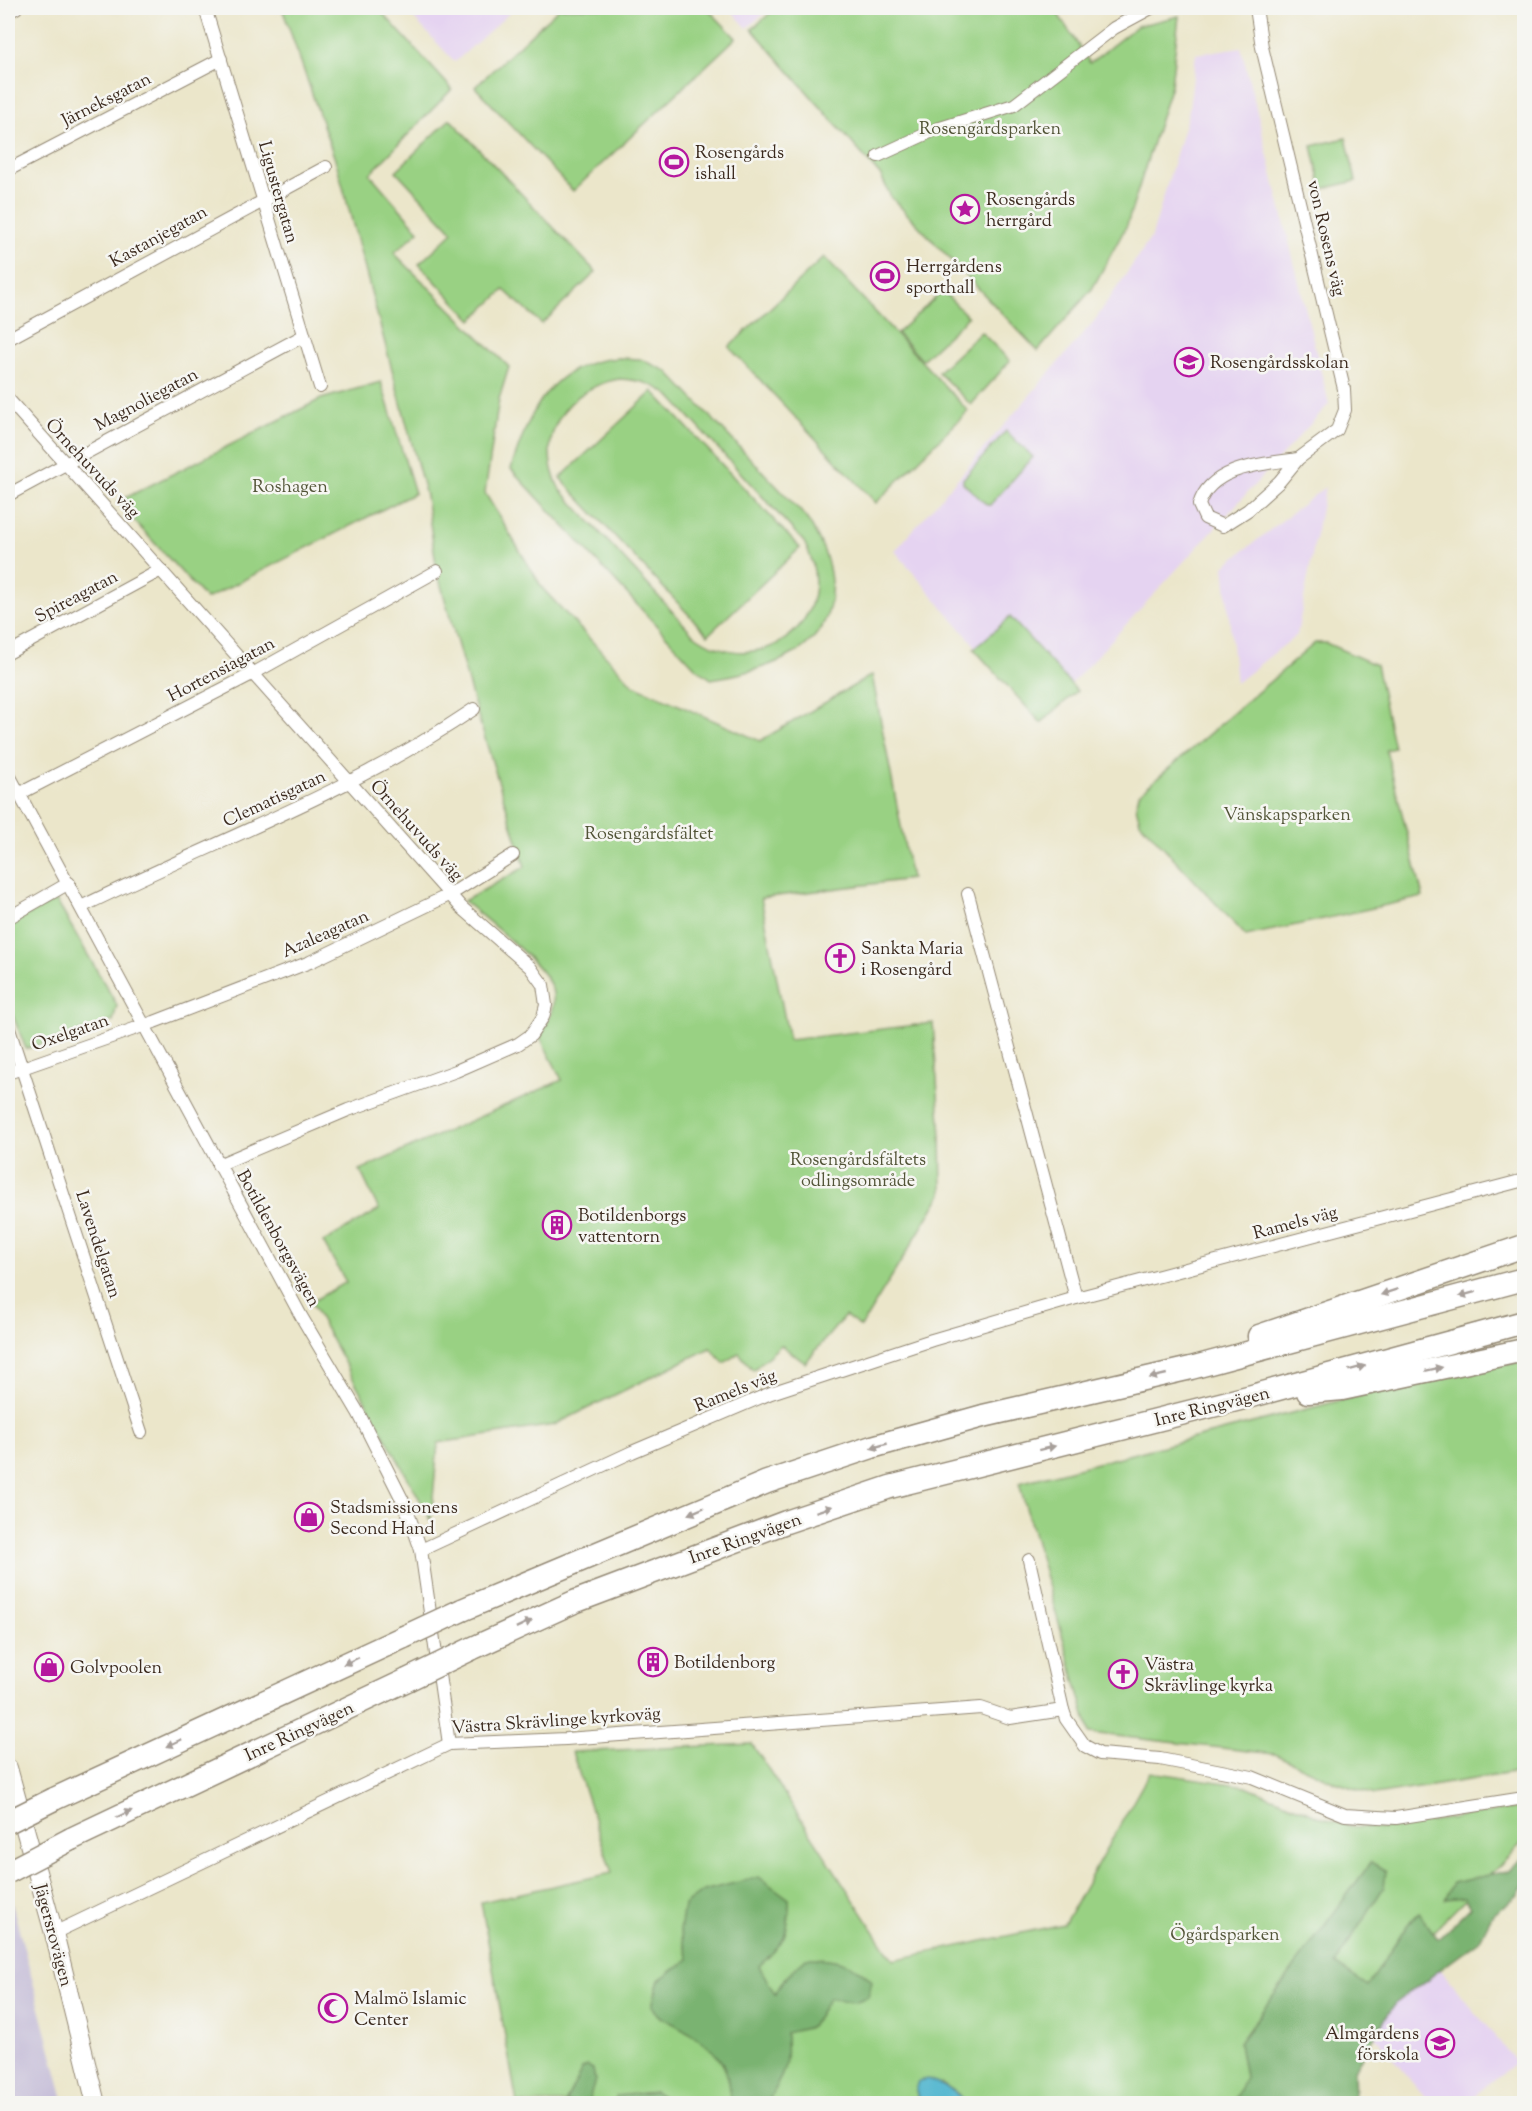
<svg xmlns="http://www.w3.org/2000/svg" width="1532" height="2111" font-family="'Sorts Mill Goudy',serif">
	<rect width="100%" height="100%" fill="#f6f6f2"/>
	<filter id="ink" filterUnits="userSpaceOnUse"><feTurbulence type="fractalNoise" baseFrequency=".0167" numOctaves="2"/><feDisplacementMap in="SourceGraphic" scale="12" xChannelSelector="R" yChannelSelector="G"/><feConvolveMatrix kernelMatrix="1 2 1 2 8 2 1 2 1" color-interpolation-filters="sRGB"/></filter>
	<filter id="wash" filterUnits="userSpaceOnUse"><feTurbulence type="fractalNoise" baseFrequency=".008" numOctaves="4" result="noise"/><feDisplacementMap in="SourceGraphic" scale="24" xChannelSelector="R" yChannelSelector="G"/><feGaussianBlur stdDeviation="1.35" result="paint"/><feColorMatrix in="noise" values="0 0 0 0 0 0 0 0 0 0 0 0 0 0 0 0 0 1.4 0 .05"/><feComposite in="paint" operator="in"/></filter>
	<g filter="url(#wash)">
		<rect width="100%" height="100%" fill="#ebe6ca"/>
		<g fill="#e5d3f1">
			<polygon points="404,8 515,8 455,62"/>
			<polygon points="729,8 770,8 747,28"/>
			<polygon points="1241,47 1329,404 1038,720 895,551 1095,320 1152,236 1189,110 1196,54"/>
			<polygon points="1325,487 1297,635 1236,683 1224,566"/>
			<polygon points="1436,1964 1516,2062 1465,2103 1430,2103 1364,2023"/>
		</g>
		<polygon fill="#c7c0d9" points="9,1892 65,2103 8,2103"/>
		<g fill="#99d183" stroke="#6a7e50" stroke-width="1.5" fill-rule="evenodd">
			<path d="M282 8H378L452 89 370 174 419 231 394 253 509 367 499 399 485 493 543 589 633 685 760 741 872 675 911 879 761 898 789 1040 933 1023 941 1137 942 1194 861 1327 845 1316 805 1363 781 1345 753 1370 739 1353 724 1363 710 1348 554 1425 438 1443 431 1520 311 1302 346 1282 323 1242 379 1210 360 1170 562 1080 540 1037C548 1022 557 1006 552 989 544 963 485 920 464 901L525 867 473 700 437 571 426 496 337 165Z"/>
			<polygon points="559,8 707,8 736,38 573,191 475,87"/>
			<polygon points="776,8 1054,8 1090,63 1137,26 1179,16 1171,85 1127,225 1092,289 1038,351 891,197 881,176 752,29"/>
			<polygon points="450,119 596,272 542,324 504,290 472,320 419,264 453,232 396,171"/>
			<polygon points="1346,138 1356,181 1322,189 1312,146"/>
			<polygon points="824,257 968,411 876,503 729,347"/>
			<polygon points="943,291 968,317 922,360 897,333"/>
			<polygon points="981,332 1010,361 971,405 938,372"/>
			<path d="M618 358 640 359 667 371 804 515C836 558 848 620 795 653 771 667 738 675 711 679L695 667 511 469C530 410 550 363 618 358ZM619 379C640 380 654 384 670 396L804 542C845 618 761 686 692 633L559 488C533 437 566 388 619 379Z"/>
			<polygon points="381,382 415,493 206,599 117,502 321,399"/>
			<polygon points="653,391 800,548 708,635 560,478"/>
			<polygon points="1006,431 1033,457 990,505 987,505 963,483 963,479"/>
			<polygon points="1010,617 1077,691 1041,723 974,649"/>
			<polygon points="1315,643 1326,643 1376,665 1394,748 1386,750 1423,897 1246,936 1140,822 1136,807 1139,794"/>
			<polygon points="56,900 117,1005 113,1021 26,1049 8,1003 8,925"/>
			<polygon points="1524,1361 1524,1771 1375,1795 1335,1782 1274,1754 1090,1733 1019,1483 1420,1380"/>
			<polygon points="752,1744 893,1960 1064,1924 1150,1772 1246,1786 1323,1818 1351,1826 1381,1829 1524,1807 1524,1841 1261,2103 966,2103 957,2093 942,2083 916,2090 919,2103 517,2103 481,1902 612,1873 572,1752"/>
		</g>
		<g fill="#7ab371" stroke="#5a6e48" stroke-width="1.5">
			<polygon points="1524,1857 1524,1883 1517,1896 1493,1914 1479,1941 1395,2003 1354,2070 1355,2103 1233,2103 1245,2077 1239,2043 1371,1862 1386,1871 1384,1887 1335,1964 1368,1986 1408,1924 1419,1913 1438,1939 1471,1907 1464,1897 1445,1899 1453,1883 1507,1871"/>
			<path d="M759 1877 789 1899C790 1933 784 1944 759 1966L775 1994 784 1979 806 1958C832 1957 854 1962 872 1981L868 1997 854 2002 829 1998 811 2027 786 2033C786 2047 788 2059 783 2072 779 2084 771 2091 769 2103H730C733 2061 710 2045 676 2025 664 2019 659 2018 652 2006L659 1980 689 1959 680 1931 684 1905 703 1891Z"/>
			<polygon points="587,2066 593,2069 595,2081 588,2103 565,2103 582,2069"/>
			<polygon points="655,2092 675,2103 614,2103 617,2096"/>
		</g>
		<path fill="#51b6cf" stroke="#467076" stroke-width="1.5" d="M927 2079C943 2084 955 2090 966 2103H919L916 2090 919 2081Z"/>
	</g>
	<g filter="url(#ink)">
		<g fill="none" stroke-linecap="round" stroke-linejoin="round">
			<g stroke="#938874" stroke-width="14">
				<g id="street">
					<polyline points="205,8 320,387"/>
					<path d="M1256 8 1262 47 1344 389 1345 410 1337 430 1298 459 1279 482 1248 510 1223 526 1205 518 1199 505C1210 466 1264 464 1298 459"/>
					<polyline points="8,12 16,8"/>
					<polyline points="878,156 937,129 1014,105 1114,28 1151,8"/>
					<polyline points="8,170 221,59"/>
					<polyline points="8,339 326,167"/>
					<polyline points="8,399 461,907 530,967 543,985 546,1005 543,1017 531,1035 518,1044 456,1071 348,1110 218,1165"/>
					<polyline points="8,495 303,336"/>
					<polyline points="8,653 161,570"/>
					<polyline points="8,773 301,1316 359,1414 406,1507 421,1550 449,1744"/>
					<polyline points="19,794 254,673 437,571"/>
					<polyline points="968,894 1076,1298"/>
					<path d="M81 907C213 842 352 792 474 709"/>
					<polyline points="8,918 69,883"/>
					<polyline points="8,1026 141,1432"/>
					<polyline points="8,1073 154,1022 310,962 451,894 513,855"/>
					<polyline points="421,1550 632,1452 771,1393 932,1340 1076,1298 1524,1180"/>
					<polyline points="1029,1560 1063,1710 1066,1719 1085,1746 1100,1754 1160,1759 1252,1777 1345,1815 1396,1818 1524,1798"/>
					<polyline points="54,1933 449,1744 566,1739 981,1708 1010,1718 1063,1710"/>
				</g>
			</g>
			<g stroke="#938874" stroke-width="20">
				<polyline id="secondary" points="8,1768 54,1933 96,2104"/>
			</g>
			<g stroke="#938874" stroke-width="25">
				<g id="highway">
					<polyline points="1259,1336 1524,1246"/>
					<polyline points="1308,1392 1342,1389 1524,1350"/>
					<polyline points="462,1610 767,1482 872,1447 983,1416 1191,1368 1524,1279"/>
					<polyline points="471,1649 574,1602 786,1522 890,1487 1252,1396 1524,1322"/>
					<polyline points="54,1799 404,1637"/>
					<polyline points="71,1839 407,1680"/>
				</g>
			</g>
			<use href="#street" stroke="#fff" stroke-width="12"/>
			<use href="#secondary" stroke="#fff" stroke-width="18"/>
			<use href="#highway" stroke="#fff" stroke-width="22"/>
			<g stroke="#938874" stroke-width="25" stroke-linecap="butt">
				<g id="highway-bridge">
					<polyline points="404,1637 462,1610"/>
					<polyline points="407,1680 471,1649"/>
					<polyline points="8,1822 54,1799"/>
					<polyline points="8,1872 71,1839"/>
				</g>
			</g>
			<use href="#highway-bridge" stroke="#fff" stroke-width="22"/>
		</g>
		<defs><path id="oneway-solid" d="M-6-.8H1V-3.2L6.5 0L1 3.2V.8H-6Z" transform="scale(1.5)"/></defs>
		<g fill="#a79f9a">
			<use href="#oneway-solid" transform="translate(1389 1292) rotate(161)"/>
			<use href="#oneway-solid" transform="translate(1468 1294) rotate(165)"/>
			<use href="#oneway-solid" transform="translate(1357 1368) rotate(-15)"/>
			<use href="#oneway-solid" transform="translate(1434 1369) rotate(-12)"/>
			<use href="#oneway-solid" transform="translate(1158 1376) rotate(167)"/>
			<use href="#oneway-solid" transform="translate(879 1446) rotate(164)"/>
			<use href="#oneway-solid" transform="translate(1047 1448) rotate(-14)"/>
			<use href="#oneway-solid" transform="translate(824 1509) rotate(-18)"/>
			<use href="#oneway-solid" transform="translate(696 1511) rotate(157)"/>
			<use href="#oneway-solid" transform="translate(524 1624) rotate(-25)"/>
			<use href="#oneway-solid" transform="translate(351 1661) rotate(155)"/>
			<use href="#oneway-solid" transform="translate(174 1743) rotate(155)"/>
			<use href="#oneway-solid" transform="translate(124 1814) rotate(-25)"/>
		</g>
	</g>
	<defs>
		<g id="stadium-ring" transform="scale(1.5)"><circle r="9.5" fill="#f6f6f2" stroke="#b5179e" stroke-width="1.5"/><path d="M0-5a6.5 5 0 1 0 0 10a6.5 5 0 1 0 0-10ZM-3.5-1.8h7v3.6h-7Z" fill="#b5179e"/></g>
		<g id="sight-ring" transform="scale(1.5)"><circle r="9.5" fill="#f6f6f2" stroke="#b5179e" stroke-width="1.5"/><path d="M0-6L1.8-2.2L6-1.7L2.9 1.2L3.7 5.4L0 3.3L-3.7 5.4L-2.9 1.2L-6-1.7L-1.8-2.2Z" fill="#b5179e"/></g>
		<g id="school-ring" transform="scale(1.5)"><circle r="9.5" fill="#f6f6f2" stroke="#b5179e" stroke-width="1.5"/><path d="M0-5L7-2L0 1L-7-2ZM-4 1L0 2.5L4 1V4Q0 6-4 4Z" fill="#b5179e"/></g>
		<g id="church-ring" transform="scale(1.5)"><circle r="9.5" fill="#f6f6f2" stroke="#b5179e" stroke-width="1.5"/><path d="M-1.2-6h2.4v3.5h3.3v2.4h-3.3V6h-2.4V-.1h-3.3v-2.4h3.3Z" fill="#b5179e"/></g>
		<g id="building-ring" transform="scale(1.5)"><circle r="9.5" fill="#f6f6f2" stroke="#b5179e" stroke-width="1.5"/><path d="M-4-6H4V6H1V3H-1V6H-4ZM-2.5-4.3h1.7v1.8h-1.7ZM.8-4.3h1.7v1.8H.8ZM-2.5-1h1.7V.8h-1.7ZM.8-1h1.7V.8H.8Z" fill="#b5179e"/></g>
		<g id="shop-ring" transform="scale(1.5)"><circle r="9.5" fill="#f6f6f2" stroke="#b5179e" stroke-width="1.5"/><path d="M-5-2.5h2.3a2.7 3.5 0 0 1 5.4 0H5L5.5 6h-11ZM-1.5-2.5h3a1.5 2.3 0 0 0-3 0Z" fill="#b5179e"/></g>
		<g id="mosque-ring" transform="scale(1.5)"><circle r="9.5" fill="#f6f6f2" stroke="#b5179e" stroke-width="1.5"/><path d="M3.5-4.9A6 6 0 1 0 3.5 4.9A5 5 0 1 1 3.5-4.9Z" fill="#b5179e"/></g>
	</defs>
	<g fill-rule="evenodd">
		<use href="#stadium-ring" x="674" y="162"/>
		<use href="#sight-ring" x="965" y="209"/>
		<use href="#stadium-ring" x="885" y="276"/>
		<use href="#school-ring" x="1189" y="362"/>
		<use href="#church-ring" x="840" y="958"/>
		<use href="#building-ring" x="557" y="1225"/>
		<use href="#shop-ring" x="309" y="1517"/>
		<use href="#building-ring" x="653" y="1662"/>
		<use href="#shop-ring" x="49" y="1667"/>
		<use href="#church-ring" x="1123" y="1674"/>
		<use href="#mosque-ring" x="333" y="2008"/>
		<use href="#school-ring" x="1440" y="2043"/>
	</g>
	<g text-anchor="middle" stroke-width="5" stroke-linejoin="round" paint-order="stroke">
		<g font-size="18" fill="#3b2a1e" stroke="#f6f6f2">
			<text transform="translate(106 99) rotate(-27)" y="6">Järneksgatan</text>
			<text transform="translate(279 192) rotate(74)" y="6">Ligustergatan</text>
			<text transform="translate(158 236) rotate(-29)" y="6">Kastanjegatan</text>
			<text transform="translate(1327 238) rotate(77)" y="6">von Rosens väg</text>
			<text transform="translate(146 399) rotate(-28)" y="6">Magnoliegatan</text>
			<text transform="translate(93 468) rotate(47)" y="6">Örnehuvuds väg</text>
			<text transform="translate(76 596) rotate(-28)" y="6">Spireagatan</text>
			<text transform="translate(221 669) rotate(-28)" y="6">Hortensiagatan</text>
			<text transform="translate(274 798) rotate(-25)" y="6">Clematisgatan</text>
			<text transform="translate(417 830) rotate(48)" y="6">Örnehuvuds väg</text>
			<text transform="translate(325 933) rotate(-24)" y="6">Azaleagatan</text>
			<text transform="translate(70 1032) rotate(-19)" y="6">Oxelgatan</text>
			<text transform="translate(1295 1222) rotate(-15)" y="6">Ramels väg</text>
			<text transform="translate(279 1238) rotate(61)" y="6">Botildenborgsvägen</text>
			<text transform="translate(99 1244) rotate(72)" y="6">Lavendelgatan</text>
			<text transform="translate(735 1390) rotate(-22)" y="6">Ramels väg</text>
			<text transform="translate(1212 1406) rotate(-14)" y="6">Inre Ringvägen</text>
			<text transform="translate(745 1538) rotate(-20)" y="6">Inre Ringvägen</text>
			<text transform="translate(556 1720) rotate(-4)" y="6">Västra Skrävlinge kyrkoväg</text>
			<text transform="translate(299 1731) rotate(-25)" y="6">Inre Ringvägen</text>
			<text transform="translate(54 1935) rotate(75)" y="6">Jägersrovägen</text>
		</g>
		<g font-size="18" fill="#525437" stroke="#f6f6f2">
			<text x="990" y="134">Rosengårdsparken</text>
			<text x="290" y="492">Roshagen</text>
			<text x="1287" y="820">Vänskapsparken</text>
			<text x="649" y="839">Rosengårdsfältet</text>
			<text x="858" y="1165">Rosengårdsfältets<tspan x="858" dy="21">odlingsområde</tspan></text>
			<text x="1225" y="1940">Ögårdsparken</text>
		</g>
		<g font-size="18" fill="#3b2a1e" stroke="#f6f6f2" text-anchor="start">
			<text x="695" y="158">Rosengårds<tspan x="695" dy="21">ishall</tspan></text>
			<text x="986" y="205">Rosengårds<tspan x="986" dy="21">herrgård</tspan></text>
			<text x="906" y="272">Herrgårdens<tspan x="906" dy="21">sporthall</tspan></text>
			<text x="1210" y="368">Rosengårdsskolan</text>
			<text x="861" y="954">Sankta Maria<tspan x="861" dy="21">i Rosengård</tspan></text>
			<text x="578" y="1221">Botildenborgs<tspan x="578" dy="21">vattentorn</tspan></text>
			<text x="330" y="1513">Stadsmissionens<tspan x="330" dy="21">Second Hand</tspan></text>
			<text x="674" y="1668">Botildenborg</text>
			<text x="1144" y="1670">Västra<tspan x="1144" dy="21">Skrävlinge kyrka</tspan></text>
			<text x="70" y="1673">Golvpoolen</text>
			<text x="354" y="2004">Malmö Islamic<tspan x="354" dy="21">Center</tspan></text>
			<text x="1419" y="2039" text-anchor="end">Almgårdens<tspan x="1419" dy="21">förskola</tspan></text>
		</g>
	</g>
	<rect width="1532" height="2111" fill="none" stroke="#f6f6f2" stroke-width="30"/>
</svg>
